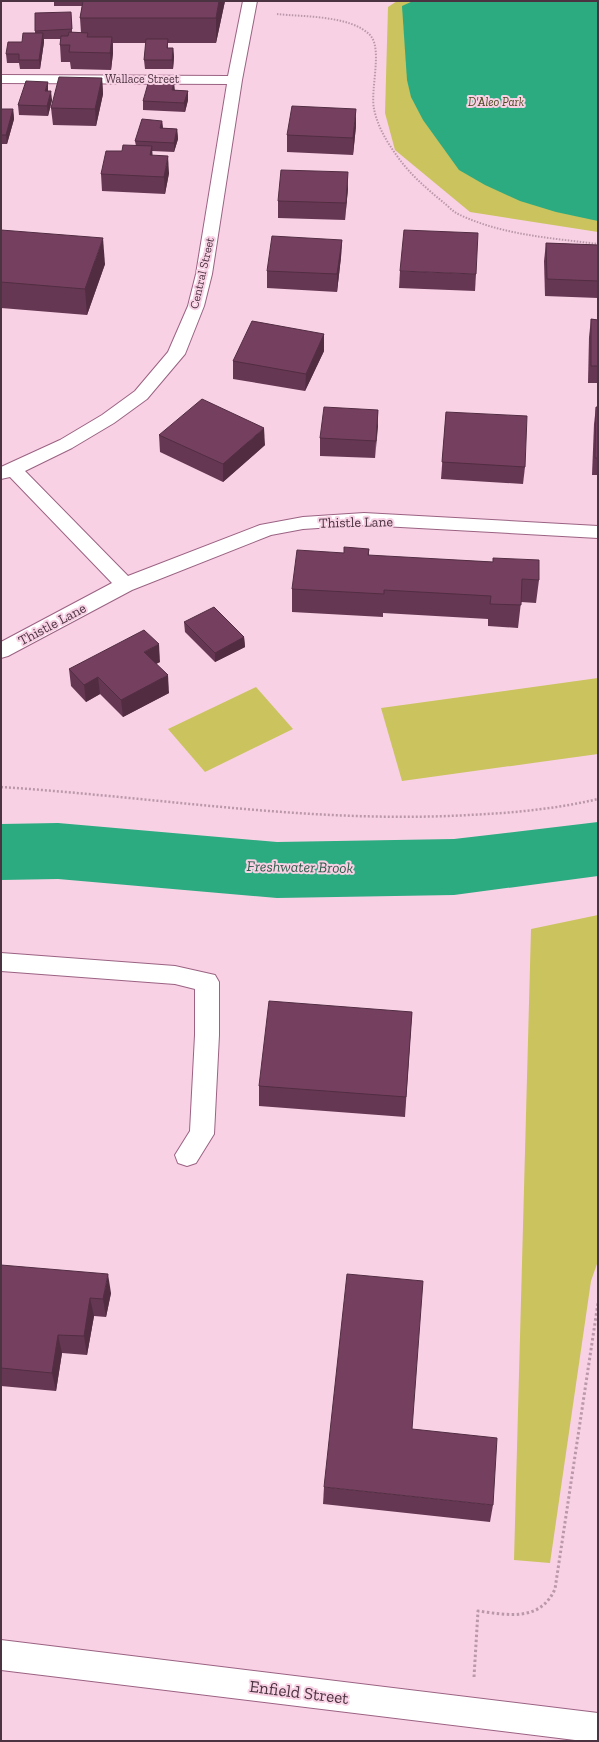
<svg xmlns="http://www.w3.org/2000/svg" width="599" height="1742" font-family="'Zilla Slab',serif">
	<rect width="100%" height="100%" fill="#f8d1e5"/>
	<g fill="#cac35e">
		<polygon points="397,1 598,1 598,232 470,212 395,150 385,113 388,7"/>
		<polygon points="598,678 598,754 402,781 381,708"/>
		<polygon points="256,687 293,729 205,772 168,729"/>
		<polygon points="598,915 598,1261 591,1281 550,1563 514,1560 531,929"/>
	</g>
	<polygon fill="#2caa80" points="413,1 598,1 598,221 556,212 520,201 485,185 459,170 423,120 411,97 407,80 402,6"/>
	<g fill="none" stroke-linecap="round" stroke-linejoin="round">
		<polygon fill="#2caa80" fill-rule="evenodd" points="598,822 598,876 454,895 277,898 58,879 1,880 1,824 58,823 277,842 454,839"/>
		<g stroke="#9b6282" stroke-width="2">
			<g id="minor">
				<polygon points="243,1 257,1 242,80 212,274 204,306 185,354 147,399 114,423 72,448 25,471 128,576 260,525 303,517 364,513 598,526 598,538 364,525 303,529 271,535 132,590 8,656 1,658 1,642 112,583 10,477 1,479 1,467 60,440 102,415 135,391 168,352 188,306 196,274 227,84 1,83 1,75 228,76"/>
				<polygon points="1,953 175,966 215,975 219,982 219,1035 214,1134 196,1163 187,1166 178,1163 175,1155 190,1131 195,1035 195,989 175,984 1,971"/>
			</g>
		</g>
		<g stroke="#9b6282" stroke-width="2">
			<polygon id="major" points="1,1640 598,1713 598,1741 583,1741 1,1670"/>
		</g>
		<path stroke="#ba98aa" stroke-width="2" stroke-dasharray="1.5 1.5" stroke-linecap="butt" d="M277 14C303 17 350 15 370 35 383 49 370 89 374 109 378 128 388 144 400 160 412 176 427 189 443 202 448 206 453 212 460 215 503 235 551 238 598 244"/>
		<path stroke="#ba98aa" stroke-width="2.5" stroke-dasharray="2 2" stroke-linecap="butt" d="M1 787C157 797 312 824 469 815 512 813 556 809 598 799"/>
		<path stroke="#ba98aa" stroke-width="3" stroke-dasharray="2.5 2.5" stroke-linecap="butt" d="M474 1677 478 1611C508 1615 540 1622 555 1589L598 1303"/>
		<use href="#minor" fill="#fff" fill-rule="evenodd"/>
		<use href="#major" fill="#fff" fill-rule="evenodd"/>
	</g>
	<g fill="#653752">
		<polygon points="54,1 225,1 216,43 168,43 168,48 173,48 174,57 173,69 145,69 144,60 146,43 113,43 113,53 111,70 71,69 70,62 61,62 60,45 61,39 44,39 44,42 40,69 20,69 19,63 7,63 6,54 35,33 35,31 72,21 72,32 81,33 80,18 82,6 54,6"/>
		<polygon points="102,78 103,94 96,126 53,125 51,108"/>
		<polygon points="175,90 188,91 188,100 185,112 143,110 143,101"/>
		<polygon points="48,91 52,100 48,116 19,115 18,105"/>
		<polygon points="1,109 13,109 14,119 7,144 1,144"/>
		<polygon points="162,121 163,128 177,129 178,139 174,152 152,151 152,156 169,173 165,194 102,191 101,174 122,151 136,146 135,141"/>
		<polygon points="356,126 353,155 287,152 287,135"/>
		<polygon points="348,188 345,220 278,218 278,201"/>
		<polygon points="1,230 105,264 87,315 1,308"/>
		<polygon points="342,240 341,257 337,292 267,288 267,271"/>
		<polygon points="546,243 598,245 598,298 545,296 544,261"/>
		<polygon points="400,271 476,274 475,291 399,288"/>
		<polygon points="591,319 598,320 598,383 588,383 589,337"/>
		<polygon points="324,334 324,351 305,391 233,379 233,361"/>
		<polygon points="596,407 598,407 598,475 592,475 594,424"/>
		<polygon points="378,410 375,458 320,456 320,438"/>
		<polygon points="446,412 525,467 523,484 441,479"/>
		<polygon points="159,435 265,445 223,482 160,452"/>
		<polygon points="369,549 369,556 493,562 493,558 539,580 536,603 521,602 518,628 488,626 488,619 383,613 383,617 292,612 292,589 344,553"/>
		<polygon points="184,622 244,637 245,647 215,662 185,632"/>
		<polygon points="160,662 156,664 169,693 123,717 100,694 86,702 71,686 69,669"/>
		<polygon points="412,1012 405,1117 259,1106 259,1086"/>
		<polygon points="1,1265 111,1293 106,1317 94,1316 87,1355 62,1353 56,1391 1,1386"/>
		<polygon points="324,1487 493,1505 490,1522 323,1504"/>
	</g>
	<g fill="#522d42">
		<polygon points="219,1 225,1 216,43 216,18"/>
		<polygon points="43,33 44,42 40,69 39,60"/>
		<polygon points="112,37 113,53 111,70 110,53"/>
		<polygon points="173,48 174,57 173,69 172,60"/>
		<polygon points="102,78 103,94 96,126 95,109"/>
		<polygon points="48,82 48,91 46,100 45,91"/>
		<polygon points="174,82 175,91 172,90"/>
		<polygon points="51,91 52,100 48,116 47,106"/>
		<polygon points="188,91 188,100 185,112 184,103"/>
		<polygon points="13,109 14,119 7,144 6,135"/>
		<polygon points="356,109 356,126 353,155 353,138"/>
		<polygon points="162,121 163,130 160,128"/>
		<polygon points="177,129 178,139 174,152 174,143"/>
		<polygon points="152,146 153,163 150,155"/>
		<polygon points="168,156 169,173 165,194 164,177"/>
		<polygon points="348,172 348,188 345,220 346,203"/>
		<polygon points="103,238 105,264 87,315 85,289"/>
		<polygon points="342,240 341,257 337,292 337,274"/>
		<polygon points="324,334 324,351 305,391 306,374"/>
		<polygon points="378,410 378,427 375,458 376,441"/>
		<polygon points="264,428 265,445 223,482 223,464"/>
		<polygon points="244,637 245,647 215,662 215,653"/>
		<polygon points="159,644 160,662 145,669 144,652"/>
		<polygon points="168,675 169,693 123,717 121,700"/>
		<polygon points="98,677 100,694 86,702 84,685"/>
		<polygon points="108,1274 111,1293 106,1317 103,1299"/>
		<polygon points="90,1298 94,1316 87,1355 84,1336"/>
		<polygon points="58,1335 62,1353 56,1391 52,1373"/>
	</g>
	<g fill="#75405f" stroke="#522d42">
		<polygon points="83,1 219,1 216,18 80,18"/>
		<polygon points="71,12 72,29 35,31 35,13"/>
		<polygon points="69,32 88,33 87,37 112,37 110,53 69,52 70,45 60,45 61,36 68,36"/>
		<polygon points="23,33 43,33 39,60 19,60 19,54 6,54 8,42 22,42"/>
		<polygon points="146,39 168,39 167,48 173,48 172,60 144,60"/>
		<polygon points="59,77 102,78 95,109 51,108"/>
		<polygon points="149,80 174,82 172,90 188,91 184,103 143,101"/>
		<polygon points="26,81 48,82 45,91 51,91 47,106 18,105"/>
		<polygon points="292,106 356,109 353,138 287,135"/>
		<polygon points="1,109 13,109 6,135 1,135"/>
		<polygon points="142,119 162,121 160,128 177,129 174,143 135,141"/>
		<polygon points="123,145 152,146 150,155 168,156 164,177 101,174 106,151 122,151"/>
		<polygon points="281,170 348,172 346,203 278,201"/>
		<polygon points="1,230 103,238 85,289 1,282"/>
		<polygon points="404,230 478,233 476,274 400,271"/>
		<polygon points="272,236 342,240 337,274 267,271"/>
		<polygon points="546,243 598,245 598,281 547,279"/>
		<polygon points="591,319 598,320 598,366 591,366"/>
		<polygon points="252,321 324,334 306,374 233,361"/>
		<polygon points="202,399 264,428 223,464 159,435"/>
		<polygon points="324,407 378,410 376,441 320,438"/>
		<polygon points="596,407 598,407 598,458 595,458"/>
		<polygon points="446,412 527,416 525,467 442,462"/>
		<polygon points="344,547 369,549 368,555 493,562 493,558 539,560 539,580 522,579 521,605 490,604 491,596 384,590 384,594 292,589 297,550 344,553"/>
		<polygon points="214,607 244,637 215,653 184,622"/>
		<polygon points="144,630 159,644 144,652 168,675 121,700 98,677 84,685 69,669"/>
		<polygon points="269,1001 412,1012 406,1097 259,1086"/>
		<polygon points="1,1265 108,1274 103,1299 90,1298 84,1336 58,1335 52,1373 1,1368"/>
		<polygon points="347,1274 423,1281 412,1429 497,1438 493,1505 324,1487"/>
	</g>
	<g text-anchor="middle" stroke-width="4" stroke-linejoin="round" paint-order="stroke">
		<g font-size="12" fill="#4c3341" stroke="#f8d1e5">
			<text x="142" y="83">Wallace Street</text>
			<text transform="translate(202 273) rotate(-77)" y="4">Central Street</text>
		</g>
		<g font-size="12" font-style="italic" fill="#4c491f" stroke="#f8d1e5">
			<text x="496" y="106">D'Aleo Park</text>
		</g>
		<g font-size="14" fill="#4c3341" stroke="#f8d1e5">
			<text transform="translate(356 522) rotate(-1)" y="5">Thistle Lane</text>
			<text transform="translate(52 624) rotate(-28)" y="5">Thistle Lane</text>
		</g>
		<g font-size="15" font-style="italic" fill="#2c5c48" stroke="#f8d1e5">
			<text transform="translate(300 867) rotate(1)" y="5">Freshwater Brook</text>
		</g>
		<g font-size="17" fill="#4c3341" stroke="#f8d1e5">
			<text transform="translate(299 1692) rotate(7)" y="6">Enfield Street</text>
		</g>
	</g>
	<rect width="599" height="1742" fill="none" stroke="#4c3341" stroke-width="4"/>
</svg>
